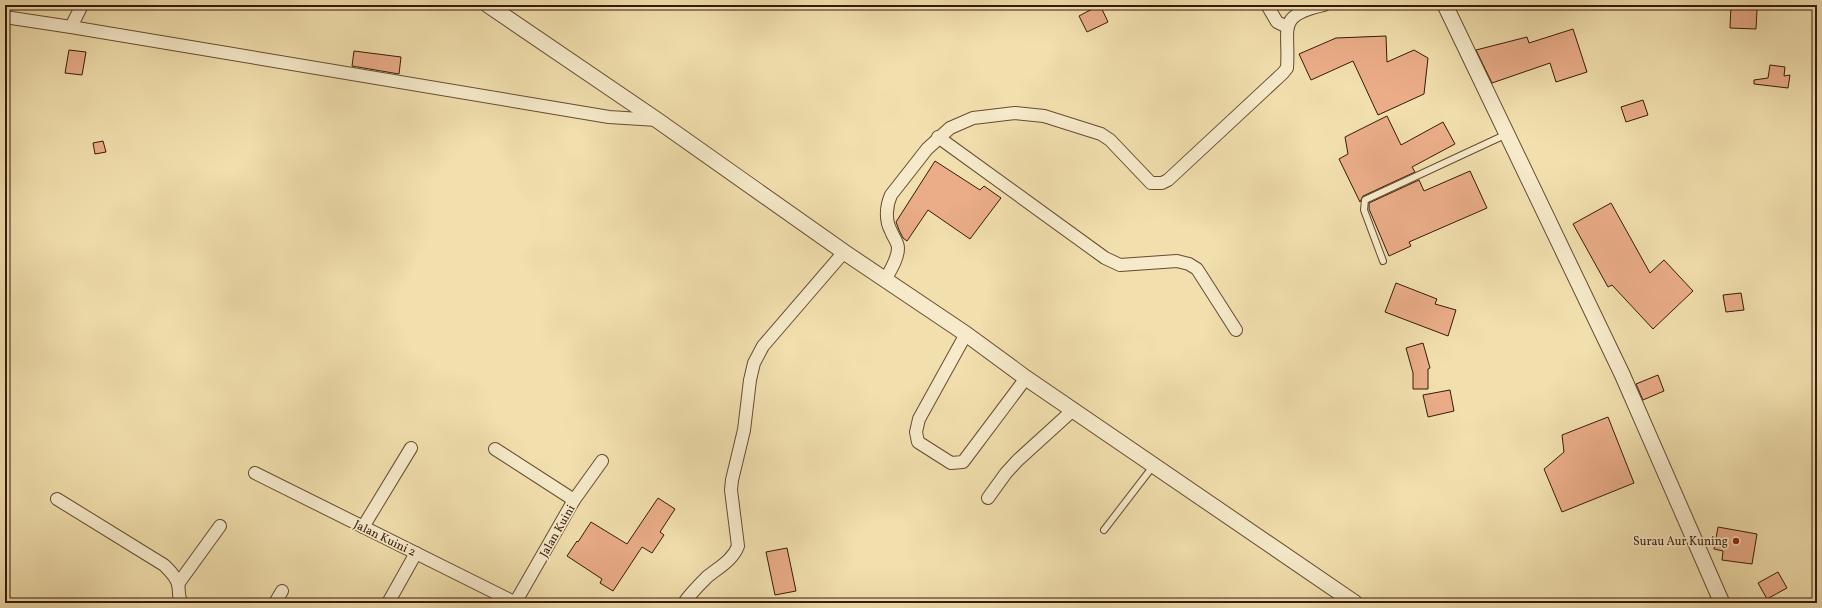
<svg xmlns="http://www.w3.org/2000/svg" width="1822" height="608" font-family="Vollkorn,serif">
	<rect width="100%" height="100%" fill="#f1dfad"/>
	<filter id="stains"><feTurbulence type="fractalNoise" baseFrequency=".005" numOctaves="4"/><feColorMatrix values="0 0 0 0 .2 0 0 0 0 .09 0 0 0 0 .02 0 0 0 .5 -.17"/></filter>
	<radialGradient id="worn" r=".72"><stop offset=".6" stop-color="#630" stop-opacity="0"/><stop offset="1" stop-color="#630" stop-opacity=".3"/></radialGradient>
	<g fill="#eaad88" stroke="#361a09">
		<polygon points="1100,5 1108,22 1087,32 1079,16"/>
		<polygon points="1731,5 1751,5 1751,8 1757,10 1756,29 1730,28"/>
		<polygon points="1573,29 1587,72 1556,82 1550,63 1492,83 1476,50 1527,37 1529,43"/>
		<polygon points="1386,36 1387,62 1414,50 1428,58 1424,94 1378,115 1353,61 1311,80 1299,54 1336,38"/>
		<polygon points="69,50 86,52 82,75 65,73"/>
		<polygon points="354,51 401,57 399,74 352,66"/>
		<polygon points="1770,65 1785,67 1784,76 1790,75 1788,88 1754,84 1754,80 1768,78"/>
		<polygon points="1643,100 1648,115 1626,122 1621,107"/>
		<polygon points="1387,116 1401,145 1443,122 1455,144 1412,167 1415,172 1363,196 1360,202 1339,159 1348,154 1345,137"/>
		<polygon points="103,141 106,152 95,154 93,143"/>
		<polygon points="935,161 980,190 984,186 1001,198 970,239 928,210 907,241 903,238 899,230 896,222"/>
		<polygon points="1470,171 1487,208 1409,242 1411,246 1389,256 1369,209 1369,203 1419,180 1424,191"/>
		<polygon points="1611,203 1650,273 1664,260 1693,291 1653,329 1612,285 1608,287 1573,224"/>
		<polygon points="1396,283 1437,299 1435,304 1456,310 1448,336 1385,312"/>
		<polygon points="1741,293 1744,310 1726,312 1723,295"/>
		<polygon points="1423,343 1430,368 1428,369 1428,389 1413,389 1413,373 1406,348"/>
		<polygon points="1658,375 1664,391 1643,400 1636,384"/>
		<polygon points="1450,390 1454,411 1428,417 1423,395"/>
		<polygon points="1608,417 1634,483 1562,512 1544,469 1564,452 1562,435"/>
		<polygon points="658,498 675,509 660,532 664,535 652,553 642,547 613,591 600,583 602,579 567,556 577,541 578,542 591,522 627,544"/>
		<polygon points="1718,527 1757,534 1752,564 1722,560 1723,551 1714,549"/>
		<polygon points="787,548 796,591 775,595 766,552"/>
		<polygon points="1778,572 1787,588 1767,599 1758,583"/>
	</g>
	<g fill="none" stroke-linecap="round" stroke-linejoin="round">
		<g stroke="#654b32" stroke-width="8">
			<g id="service">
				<polyline points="1383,261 1364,210 1365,200 1507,134"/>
				<polyline points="1104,530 1154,465"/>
			</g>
		</g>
		<g stroke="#654b32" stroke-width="14">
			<g id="minor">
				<polyline points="1267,5 1277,22 1287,27"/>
				<polyline points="5,17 71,27 609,117 657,120"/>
				<polyline points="71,27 82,5"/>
				<polyline points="938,137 1105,258 1120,265 1177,261 1189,264 1197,269 1236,330"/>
				<path d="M885 280C890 271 898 259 898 248 898 242 893 237 891 231 885 220 886 206 891 195L927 149 950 128 973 118 1015 113 1044 116 1101 134 1110 140 1151 183H1162L1168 180 1283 73 1287 68C1290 28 1275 16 1324 5"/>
				<polyline points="966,334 919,419 916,432 918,442 951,463 963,462 1026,378"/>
				<polyline points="495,449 574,500"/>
				<polyline points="255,473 516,603"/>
				<polyline points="988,498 1006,473 1018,460 1073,410"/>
				<path d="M57 499 164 565C169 570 176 576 178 584 180 591 177 596 182 603"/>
				<polyline points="363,527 411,448"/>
				<polyline points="178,584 220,526"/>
				<polyline points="275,603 282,591"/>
				<polyline points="388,603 416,553"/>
				<polyline points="515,603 574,500 602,461"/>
				<path d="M684 603C690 594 699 585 707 577 718 568 733 560 738 546L731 490 732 480 744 430 750 380 754 363 763 346 844 252"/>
			</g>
		</g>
		<g stroke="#654b32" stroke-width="17">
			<g id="tertiary">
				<polyline points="488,5 657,120 844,252 966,334 1026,378 1355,603"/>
				<polyline points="1445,5 1622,374 1722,603"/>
			</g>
		</g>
		<use href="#service" stroke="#f6eaca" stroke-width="6"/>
		<use href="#minor" stroke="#f6eaca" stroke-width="12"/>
		<use href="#tertiary" stroke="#f6eaca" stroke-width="15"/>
	</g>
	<circle fill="#8f2418" stroke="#f6eaca" stroke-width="1.5" cx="1736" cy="541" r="4"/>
	<g text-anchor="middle" stroke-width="3.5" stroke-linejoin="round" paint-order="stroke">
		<g font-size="12" fill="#361a09" stroke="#f6eaca">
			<text transform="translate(557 531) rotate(-60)" y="4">Jalan Kuini</text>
			<text transform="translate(385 538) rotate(26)" y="4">Jalan Kuini 2</text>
		</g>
		<g font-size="12" fill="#361a09" stroke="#f6eaca" text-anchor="end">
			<text x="1728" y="545">Surau Aur Kuning</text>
		</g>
	</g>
	<rect width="1822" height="608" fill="none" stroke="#f1dfad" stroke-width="20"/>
	<rect x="6" y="6" width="1810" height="596" fill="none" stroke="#361a09" stroke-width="2"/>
	<rect x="10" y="10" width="1802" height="588" fill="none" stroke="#361a09"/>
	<rect width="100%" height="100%" filter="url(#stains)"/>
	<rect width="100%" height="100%" fill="url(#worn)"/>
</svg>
